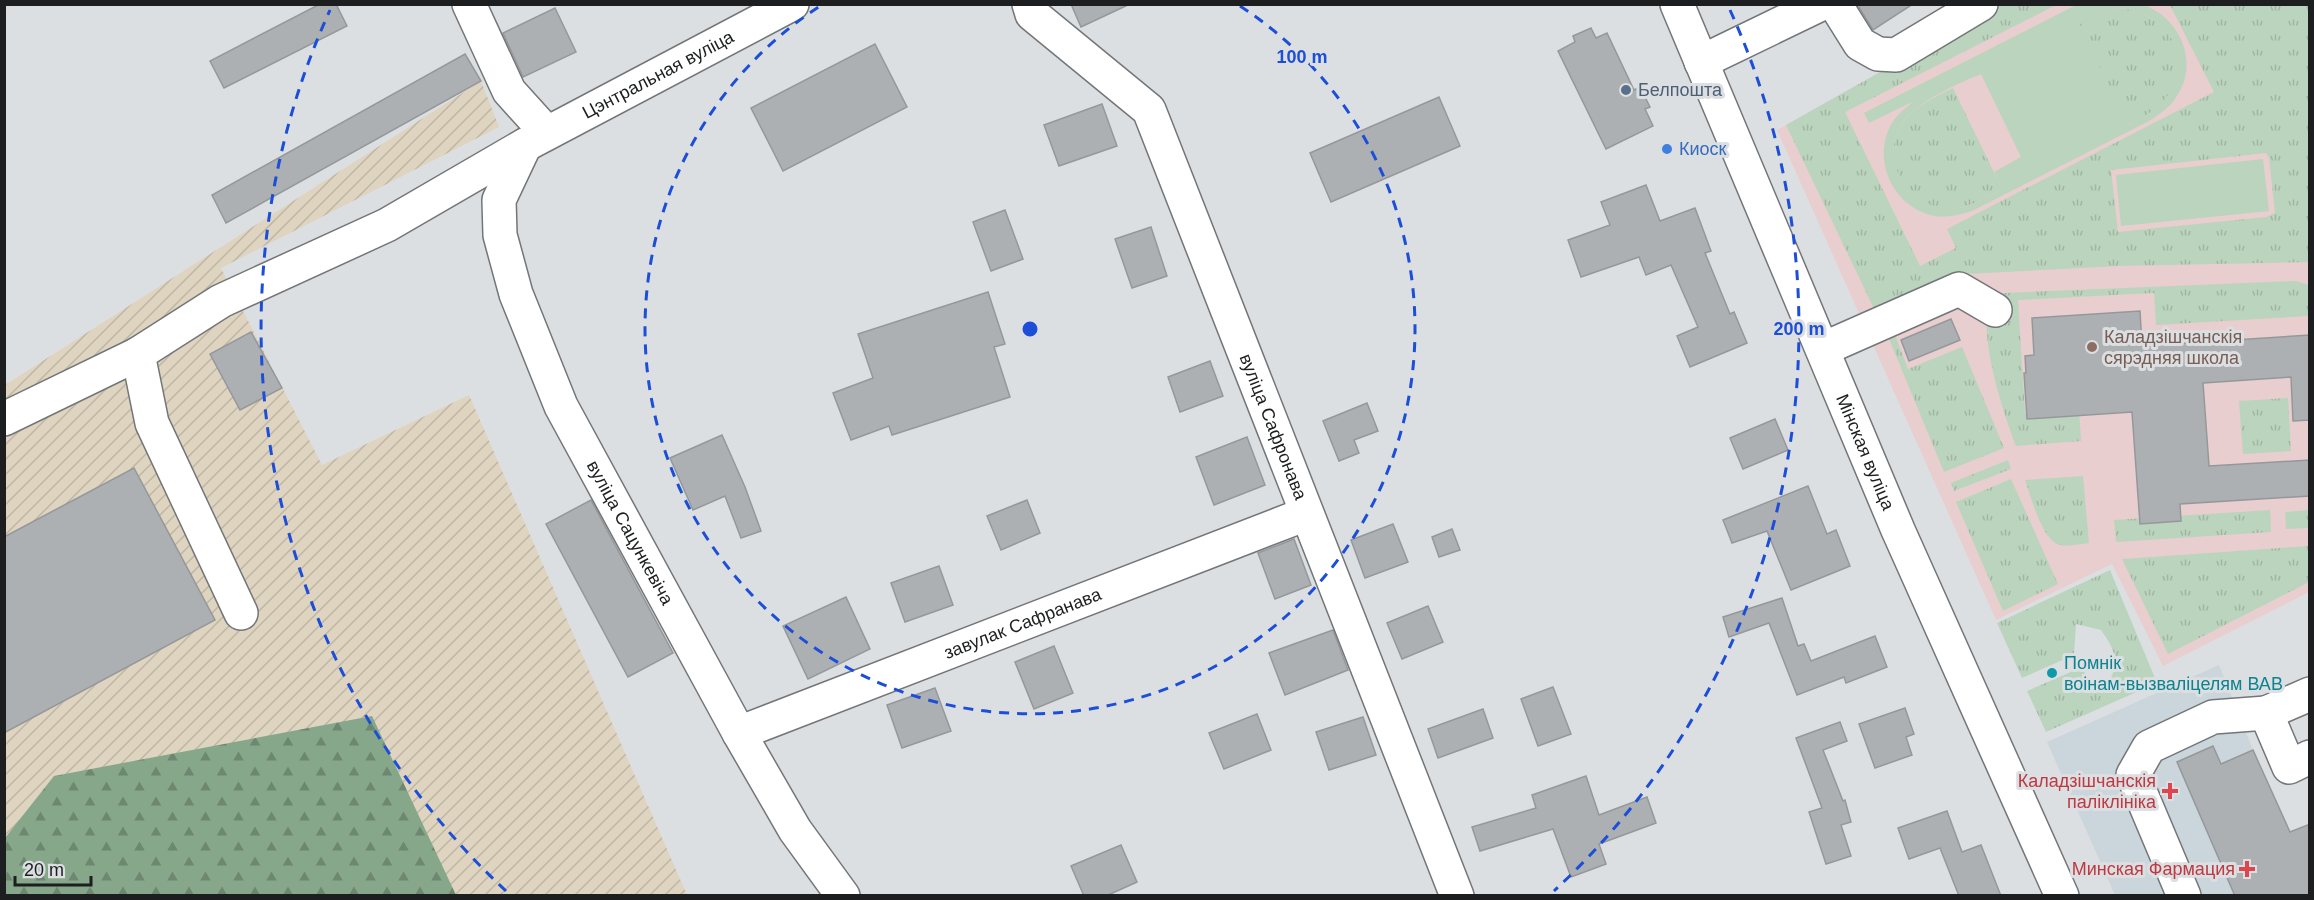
<svg xmlns="http://www.w3.org/2000/svg" width="2314" height="900" font-family="Arial,sans-serif">
	<defs>
		<pattern id="industrial-furrows" width="10" height="10" patternUnits="userSpaceOnUse" patternTransform="scale(1.5)"><rect width="10" height="10" fill="#ded4bf"/><path d="M-1 1l2-2M0 10L10 0M9 11l2-2" fill="none" stroke="#beb6a4"/></pattern>
		<pattern id="grass-tufts" width="24" height="20" patternUnits="userSpaceOnUse" patternTransform="scale(1.5)"><rect width="24" height="20" fill="#bbd4bd"/><path d="M3 7l-1-3M5 7V3M7 7l1-3M15 17l-1-3M17 17v-4M19 17l1-3" fill="none" stroke="#a0b6a2"/></pattern>
		<pattern id="forest-firs" width="22" height="20" patternUnits="userSpaceOnUse" patternTransform="scale(1.5)"><rect width="22" height="20" fill="#86a78a"/><path d="M5 1l3.5 6h-7zM16 11l3.5 6h-7z" fill="#6d8770"/></pattern>
	</defs>
	<rect width="100%" height="100%" fill="#dcdfe2"/>
	<polygon fill="#cbd5dc" points="2219,665 2253,750 2290,832 2235,895 2115,895 2047,742"/>
	<polygon fill="url(#industrial-furrows)" points="481,81 499,127 221,268 322,465 469,395 687,895 5,896 5,385"/>
	<polygon fill="#e8cece" points="1999,5 2309,5 2309,592 2163,666 2112,564 1996,620 1777,130"/>
	<g fill="url(#grass-tufts)" fill-rule="evenodd">
		<path d="M1999 5H2056L1845 112 1920 266 1956 248 1947 229 2214 92 2170 5H2309V262L2118 266 1965 274 1877 315 1786 125ZM2266 153 2269 158 2275 213 2266 217 2118 232 2111 170Z"/>
		<path d="M2118 8C2163 11 2196 53 2169 94 2159 109 2144 117 2128 125L2078 24 2105 11Z"/>
		<path d="M1953 88 2002 189C1987 197 1969 208 1951 209 1908 210 1876 157 1904 121 1916 105 1935 97 1953 88Z"/>
		<path d="M2296 281 2309 285V316L2156 325 2154 293 2018 300 2025 413 2079 410 2081 441 2016 446C2004 415 1984 352 1987 319 1987 312 1991 304 1993 297L2004 293Z"/>
		<polygon points="1946,304 1949,313 1895,335 1908,369 1962,347 2004,448 1944,472 1885,329"/>
		<polygon points="2288,398 2291,451 2243,454 2239,401"/>
		<polygon points="2008,460 2011,469 1954,491 1951,483"/>
		<path d="M2083 476 2089 543C2080 544 2069 547 2060 545 2042 541 2031 496 2025 480Z"/>
		<polygon points="2011,479 2058,584 2003,611 1956,502"/>
		<polygon points="2270,510 2271,532 2116,542 2114,520"/>
		<polygon points="2309,510 2309,528 2286,529 2285,512"/>
		<polygon points="2309,546 2309,582 2168,654 2122,559"/>
		<path d="M2110 570 2157 683 2046 732 2027 691 2080 668 2102 689C2122 668 2117 652 2101 630L2076 624 2074 655 2022 678 1997 623Z"/>
	</g>
	<polygon fill="url(#forest-firs)" points="372,716 456,895 5,895 5,838 54,776"/>
	<g fill="#bbd4bd" fill-rule="evenodd">
		<path d="M2076 5H2144C2179 18 2199 60 2178 94 2172 106 2162 112 2151 120L1972 211C1956 216 1942 219 1927 214 1890 202 1872 156 1892 123 1897 114 1906 108 1914 101L1869 123 1864 113ZM2118 8C2162 10 2196 53 2169 94 2159 108 2144 117 2129 125L2079 25 2105 11ZM1981 74 2021 157 1994 172 2002 189C1987 197 1968 209 1950 209 1908 208 1877 159 1903 122 1918 101 1957 84 1981 74Z"/>
		<polygon points="2263,159 2269,211 2121,226 2116,175"/>
	</g>
	<g fill="#adb0b3" stroke="#95989b" stroke-width="1.5">
		<polygon points="320,4 336,4 347,26 224,88 210,61"/>
		<polygon points="1071,4 1130,4 1081,27"/>
		<polygon points="1857,4 1913,4 1873,30"/>
		<polygon points="555,8 576,52 523,77 503,33"/>
		<polygon points="1591,28 1596,38 1607,33 1634,90 1640,87 1650,107 1645,109 1653,126 1606,149 1558,51 1575,42 1573,36"/>
		<polygon points="875,44 907,107 783,171 751,108"/>
		<polygon points="465,54 481,81 226,223 212,195"/>
		<polygon points="1439,97 1460,146 1331,202 1310,153"/>
		<polygon points="1102,104 1117,146 1059,166 1044,125"/>
		<polygon points="1646,185 1660,221 1695,208 1711,251 1705,253 1730,314 1734,312 1747,343 1690,367 1677,336 1698,327 1671,265 1646,275 1639,257 1581,277 1568,240 1610,225 1601,202"/>
		<polygon points="1005,210 1023,259 991,271 973,222"/>
		<polygon points="1151,227 1167,276 1132,288 1115,239"/>
		<polygon points="988,292 1005,344 994,347 1010,397 892,435 889,426 851,440 833,393 873,378 858,334"/>
		<polygon points="2140,311 2142,346 2310,335 2310,420 2293,421 2291,377 2203,383 2209,466 2310,460 2310,496 2180,504 2181,521 2140,524 2132,412 2027,419 2024,373 2026,373 2025,356 2034,355 2032,318"/>
		<polygon points="1951,319 1960,340 1909,361 1901,340"/>
		<polygon points="251,332 282,388 240,410 210,354"/>
		<polygon points="1210,361 1223,396 1180,412 1168,377"/>
		<polygon points="1367,403 1378,431 1354,440 1359,453 1339,461 1323,421"/>
		<polygon points="1775,419 1788,450 1743,469 1730,438"/>
		<polygon points="722,435 745,487 761,531 741,538 725,496 693,510 670,458"/>
		<polygon points="1247,437 1265,485 1214,505 1196,457"/>
		<polygon points="134,468 215,620 4,733 4,537"/>
		<polygon points="1808,486 1827,534 1836,530 1850,566 1791,590 1767,531 1732,543 1723,520"/>
		<polygon points="591,500 673,653 628,677 546,524"/>
		<polygon points="1027,500 1040,533 1001,550 987,516"/>
		<polygon points="1393,524 1408,562 1365,578 1351,540"/>
		<polygon points="1452,529 1460,550 1439,557 1432,537"/>
		<polygon points="1294,539 1311,585 1275,599 1258,553"/>
		<polygon points="939,566 953,605 905,622 891,583"/>
		<polygon points="846,597 870,649 808,679 783,626"/>
		<polygon points="1782,598 1798,646 1804,644 1811,661 1875,636 1887,667 1846,683 1844,677 1797,695 1769,623 1729,637 1723,617"/>
		<polygon points="1428,606 1443,642 1402,659 1387,623"/>
		<polygon points="1333,630 1348,670 1285,695 1269,653"/>
		<polygon points="1054,646 1073,693 1034,709 1015,662"/>
		<polygon points="1553,687 1571,734 1538,746 1521,699"/>
		<polygon points="935,688 951,731 902,748 887,705"/>
		<polygon points="1905,708 1914,734 1906,737 1912,755 1875,768 1859,724"/>
		<polygon points="1483,709 1493,738 1438,758 1428,729"/>
		<polygon points="1257,714 1271,750 1224,769 1209,733"/>
		<polygon points="1363,717 1376,755 1329,770 1316,732"/>
		<polygon points="1840,722 1847,741 1823,750 1843,801 1845,800 1851,822 1841,825 1851,856 1826,864 1809,812 1822,808 1796,738"/>
		<polygon points="2213,746 2221,764 2253,750 2290,832 2310,824 2310,896 2235,896 2177,762"/>
		<polygon points="1586,776 1599,815 1647,797 1656,823 1599,844 1606,864 1571,877 1553,829 1480,851 1472,827 1536,808 1532,795"/>
		<polygon points="1947,811 1962,852 1981,845 2001,896 1959,896 1940,848 1909,859 1898,828"/>
		<polygon points="1121,845 1137,882 1106,896 1084,896 1071,866"/>
	</g>
	<g fill="none" stroke-linecap="round" stroke-linejoin="round">
		<g stroke="#737678" stroke-width="36">
			<g id="minor">
				<polyline points="469,4 509,91 547,133"/>
				<path id="s1" d="M1029 4 1032 14 1149 110 1457 896"/>
				<path id="s2" d="M1677 4 1898 530 2062 896"/>
				<polyline points="1835,4 1860,44 1878,54 1896,55 1981,4"/>
				<polyline points="1701,62 1821,4"/>
				<path id="s3" d="M525 145 499 200 500 235 516 294 561 406 739 733 795 830 843 896"/>
				<polyline points="1823,349 1959,289 1995,310"/>
				<polyline points="138,354 152,423 241,613"/>
				<path id="s4" d="M4 419 138 354 221 301 387 225 525 145 792 4"/>
				<polyline points="2266,713 2310,694"/>
				<path id="s5" d="M739 733 1306 514"/>
				<polyline points="2184,896 2133,775 2149,747 2213,717 2266,713 2289,767 2310,757"/>
			</g>
		</g>
		<use href="#minor" stroke="#fff" stroke-width="33"/>
	</g>
	<g fill="none" stroke="#1d4ed8" stroke-width="3" stroke-dasharray="10 8">
		<path d="M1240 6A385 385 0 1 1 820 6"/>
		<path d="M506 891A769 769 0 0 1 330 10M1730 10A769 769 0 0 1 1554 891"/>
	</g>
	<circle fill="#5c6f8a" stroke="#dcdfe2" stroke-width="2" cx="1626" cy="90" r="6"/>
	<circle fill="#3f7fe0" stroke="#dcdfe2" stroke-width="2" cx="1667" cy="149" r="6"/>
	<circle fill="#8d6e63" stroke="#dcdfe2" stroke-width="2" cx="2092" cy="347" r="6"/>
	<circle fill="#0f9aa8" stroke="#dcdfe2" stroke-width="2" cx="2052" cy="673" r="6"/>
	<g fill="#e0444e" stroke="#dcdfe2" stroke-width="2">
		<path d="M2167 782h6v6h6v6h-6v6h-6v-6h-6v-6h6z"/>
		<path d="M2244 860h6v6h6v6h-6v6h-6v-6h-6v-6h6z"/>
	</g>
	<g text-anchor="middle" stroke-width="6" stroke-linejoin="round" paint-order="stroke">
		<g font-size="18" fill="#1c1e1f" stroke="#dcdfe2">
			<text dy="6" stroke="none"><textPath href="#s4" startOffset="740">Цэнтральная вуліца</textPath></text>
			<text dy="6" stroke="none"><textPath href="#s1" startOffset="502">вуліца Сафронава</textPath></text>
			<text dy="6" stroke="none"><textPath href="#s2" startOffset="486">Мінская вуліца</textPath></text>
			<text dy="6" stroke="none"><textPath href="#s3" startOffset="422">вуліца Сацункевіча</textPath></text>
			<text dy="6" stroke="none"><textPath href="#s5" startOffset="304">завулак Сафранава</textPath></text>
		</g>
		<g font-size="18" fill="#4e5e75" stroke="#dcdfe2" text-anchor="start">
			<text x="1638" y="96">Белпошта</text>
		</g>
		<g font-size="18" fill="#366cbe" stroke="#dcdfe2" text-anchor="start">
			<text x="1679" y="155">Киоск</text>
		</g>
		<g font-size="18" fill="#785e54" stroke="#dcdfe2" text-anchor="start">
			<text x="2104" y="343">Каладзішчанскія<tspan x="2104" dy="21">сярэдняя школа</tspan></text>
		</g>
		<g font-size="18" fill="#0d838f" stroke="#dcdfe2" text-anchor="start">
			<text x="2064" y="669">Помнік<tspan x="2064" dy="21">воінам-вызваліцелям ВАВ</tspan></text>
		</g>
		<g font-size="18" fill="#be3a42" stroke="#dcdfe2" text-anchor="end">
			<text x="2156" y="787">Каладзішчанскія<tspan x="2156" dy="21">паліклініка</tspan></text>
			<text x="2235" y="875">Минская Фармация</text>
		</g>
	</g>
	<circle cx="1030" cy="329" r="9" fill="#1d4ed8" stroke="#dcdfe2" stroke-width="3"/>
	<g font-size="18" text-anchor="middle" font-weight="bold" fill="#1d4ed8" stroke="#dcdfe2" stroke-width="6" stroke-linejoin="round" paint-order="stroke">
		<text x="1302" y="63">100 m</text>
		<text x="1799" y="335">200 m</text>
	</g>
	<rect width="2314" height="900" fill="none" stroke="#1c1e1f" stroke-width="12"/>
	<path d="M15 876v9h76v-9" fill="none" stroke="#1c1e1f" stroke-width="3"/>
	<text x="24" y="876" font-size="18" fill="#1c1e1f" stroke="#dcdfe2" stroke-width="4.5" paint-order="stroke">20 m</text>
</svg>
